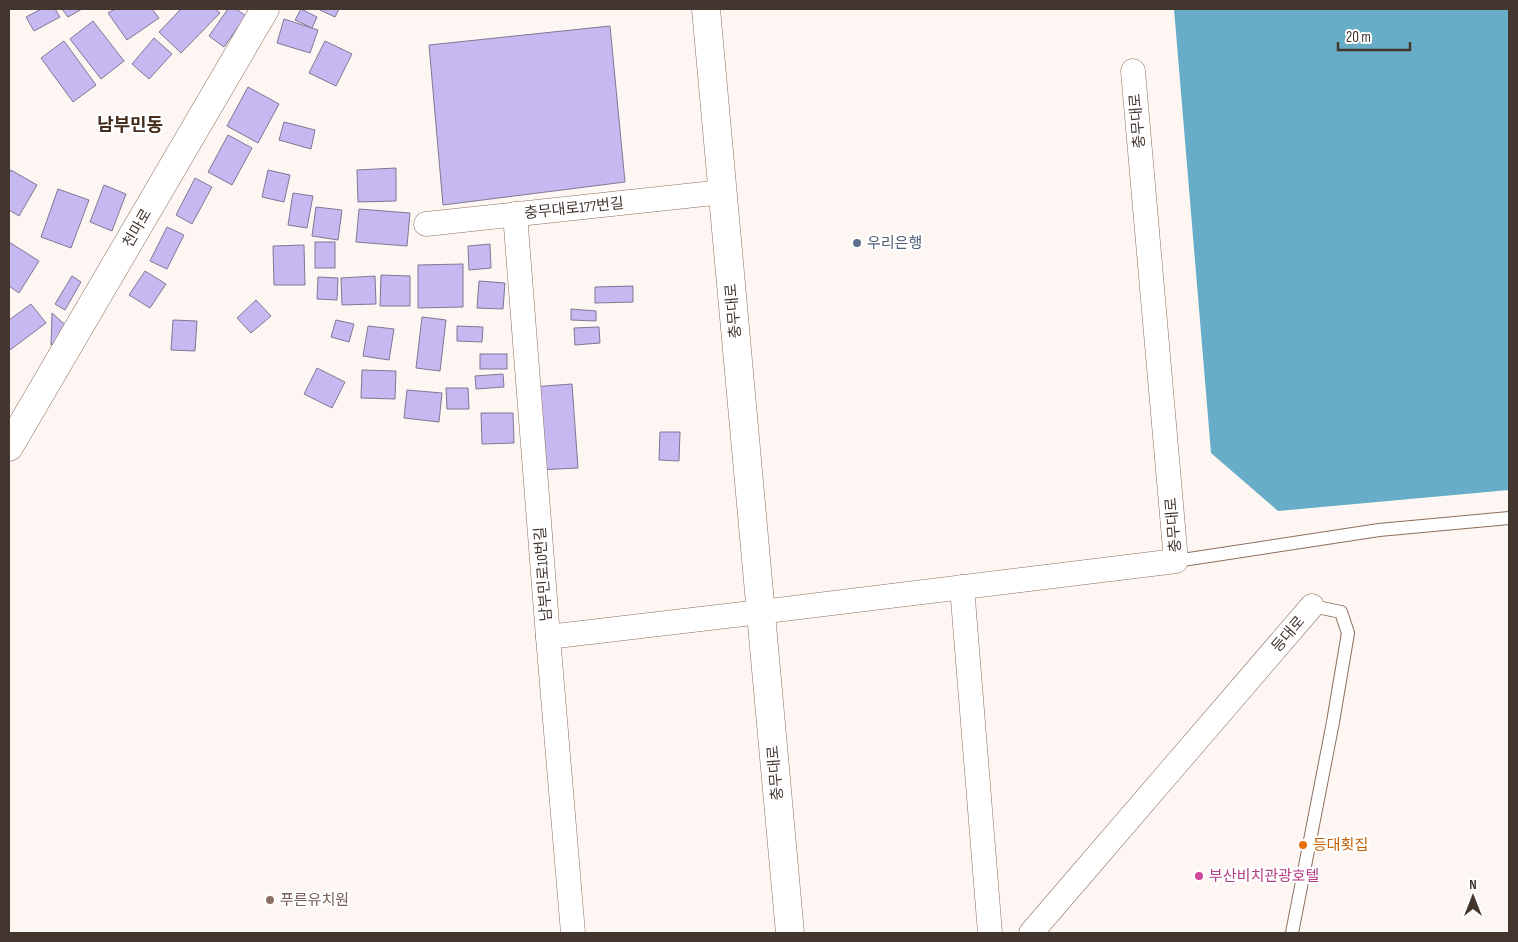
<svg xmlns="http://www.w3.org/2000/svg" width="1518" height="942" font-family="'Sofia Sans Condensed','Noto Sans KR',sans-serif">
	<rect width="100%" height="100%" fill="#fdf6f2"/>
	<polygon fill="#68adc7" points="1174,9 1509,9 1509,490 1278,511 1211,453"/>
	<g fill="#c6b8f0" stroke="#7f7895">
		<polygon points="41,9 55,9 60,17 34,31 26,17"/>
		<polygon points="62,9 82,9 68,17"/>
		<polygon points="115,9 152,9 159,18 127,40 108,13"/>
		<polygon points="181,9 215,9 220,13 181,53 159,32"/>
		<polygon points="228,9 236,9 246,16 224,47 209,36"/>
		<polygon points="301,9 317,17 312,28 295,20"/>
		<polygon points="318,9 339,9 335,17"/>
		<polygon points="284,19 318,30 310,53 277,43"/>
		<polygon points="93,21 124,61 101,79 70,39"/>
		<polygon points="610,26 625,182 443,205 429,45"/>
		<polygon points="154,38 172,54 149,79 132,64"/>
		<polygon points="64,41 96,85 73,102 41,58"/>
		<polygon points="325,41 352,54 336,86 309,73"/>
		<polygon points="248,87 279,104 258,143 227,126"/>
		<polygon points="284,122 315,130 311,149 279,140"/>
		<polygon points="228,135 252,148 232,185 208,172"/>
		<polygon points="396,168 396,201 358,202 357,170"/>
		<polygon points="11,170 37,185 19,216 9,210 9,174"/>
		<polygon points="268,170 290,175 284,202 262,197"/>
		<polygon points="195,178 212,187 192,224 176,215"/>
		<polygon points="104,185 126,194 112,231 90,222"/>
		<polygon points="58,189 89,200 71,248 41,237"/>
		<polygon points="293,193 313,196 307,228 288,225"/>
		<polygon points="316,207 342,210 338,240 312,236"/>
		<polygon points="359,209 410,213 407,246 356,242"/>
		<polygon points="167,227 184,235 167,269 150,261"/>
		<polygon points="9,242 39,261 19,293 9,286"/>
		<rect x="315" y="242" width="20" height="26"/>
		<polygon points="490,244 491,268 469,270 468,246"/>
		<polygon points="304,245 305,285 274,285 273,246"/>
		<polygon points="463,264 463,307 418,308 418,265"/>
		<polygon points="145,271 166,284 150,308 129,295"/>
		<polygon points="381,275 410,276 410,306 380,306"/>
		<polygon points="72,276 81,282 65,310 55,304"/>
		<polygon points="375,276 376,304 342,305 341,278"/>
		<polygon points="318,277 338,278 337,300 317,299"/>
		<polygon points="479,281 505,283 503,309 477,308"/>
		<polygon points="633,286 633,302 595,303 595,287"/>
		<polygon points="256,300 271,316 251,333 237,318"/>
		<polygon points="31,304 46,323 10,350 9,347 9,320"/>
		<polygon points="571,309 596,311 596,321 571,320"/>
		<polygon points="52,313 72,331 51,345"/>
		<polygon points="422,317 446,320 440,371 416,368"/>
		<polygon points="173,320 197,321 195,351 171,350"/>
		<polygon points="336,320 354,324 349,342 331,337"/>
		<polygon points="368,326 394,329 389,360 363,356"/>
		<polygon points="457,326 483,327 482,342 457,341"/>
		<polygon points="599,327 600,343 575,345 574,328"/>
		<rect x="480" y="354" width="27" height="15"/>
		<polygon points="317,368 345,382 332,408 304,394"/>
		<polygon points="362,370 396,371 395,399 361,398"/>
		<polygon points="503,374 504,387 476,389 475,376"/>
		<polygon points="572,384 578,468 536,470 531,387"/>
		<polygon points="446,388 468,388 469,409 447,409"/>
		<polygon points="407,390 442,393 439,422 404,418"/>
		<polygon points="481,413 513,413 514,443 482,444"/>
		<polygon points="660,432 680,432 679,461 659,460"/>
	</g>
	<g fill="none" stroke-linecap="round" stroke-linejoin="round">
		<g stroke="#8b6f5e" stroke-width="14">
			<g id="lane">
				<polyline points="1176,561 1379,530 1509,518"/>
				<polyline points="1292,933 1333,722 1348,633 1341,612 1312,606"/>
			</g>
		</g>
		<g stroke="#8b6f5e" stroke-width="25">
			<g id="street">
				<polyline points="515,214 548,637 573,933"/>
				<polyline points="426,224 723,192"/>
				<polyline points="962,587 990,933"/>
				<polyline points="548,637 760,612 1176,561 1133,71"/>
				<polyline points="1031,933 1312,606"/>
			</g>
		</g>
		<g stroke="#8b6f5e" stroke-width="29">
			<g id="secondary">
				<polyline points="706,9 790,933"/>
				<polyline points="9,447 265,9"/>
			</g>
		</g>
		<use href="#lane" stroke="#fff" stroke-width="12"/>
		<use href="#street" stroke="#fff" stroke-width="24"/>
		<use href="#secondary" stroke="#fff" stroke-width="28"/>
	</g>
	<circle fill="#5c6f8a" stroke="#fff" stroke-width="2" cx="857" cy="243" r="5"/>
	<circle fill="#e8710a" stroke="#fff" stroke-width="2" cx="1303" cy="845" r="5"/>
	<circle fill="#d1479c" stroke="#fff" stroke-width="2" cx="1199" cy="876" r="5"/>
	<circle fill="#8d6e63" stroke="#fff" stroke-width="2" cx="270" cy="900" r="5"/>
	<g text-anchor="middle" stroke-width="4.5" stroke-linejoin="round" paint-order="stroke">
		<g font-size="15" fill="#43362f" stroke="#fff">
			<text transform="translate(1137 121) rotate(-95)" y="5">충무대로</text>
			<text transform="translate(574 208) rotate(-6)" y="5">충무대로177번길</text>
			<text transform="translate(137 228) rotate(-60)" y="5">천마로</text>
			<text transform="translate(733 311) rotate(-95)" y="5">충무대로</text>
			<text transform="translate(1173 525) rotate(-95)" y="5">충무대로</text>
			<text transform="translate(543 574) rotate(-94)" y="5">남부민로10번길</text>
			<text transform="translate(1288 634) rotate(-49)" y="5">등대로</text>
			<text transform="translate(775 773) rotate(-95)" y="5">충무대로</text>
		</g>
		<g font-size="15" fill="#4e5e75" stroke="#fff" text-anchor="start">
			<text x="867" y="248">우리은행</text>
		</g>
		<g font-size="15" fill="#c56008" stroke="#fff" text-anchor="start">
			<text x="1313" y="850">등대횟집</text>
		</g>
		<g font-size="15" fill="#b23c85" stroke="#fff" text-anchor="start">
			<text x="1209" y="881">부산비치관광호텔</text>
		</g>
		<g font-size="15" fill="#785e54" stroke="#fff" text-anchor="start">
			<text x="280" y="905">푸른유치원</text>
		</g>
		<g font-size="18" font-weight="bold" fill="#462e1f" stroke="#fff">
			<text x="130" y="131">남부민동</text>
		</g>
	</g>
	<rect width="1518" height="942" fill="none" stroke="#43362f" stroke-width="20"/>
	<g transform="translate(1473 897)" stroke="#ffffff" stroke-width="4" paint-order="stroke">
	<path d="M0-4L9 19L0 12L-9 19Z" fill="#43362f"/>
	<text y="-8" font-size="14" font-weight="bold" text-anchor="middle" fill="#43362f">N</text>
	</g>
	<path d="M1338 42v8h72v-8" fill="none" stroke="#43362f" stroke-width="2.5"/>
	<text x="1346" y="42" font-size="15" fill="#43362f" stroke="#ffffff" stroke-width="4" paint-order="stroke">20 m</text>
</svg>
